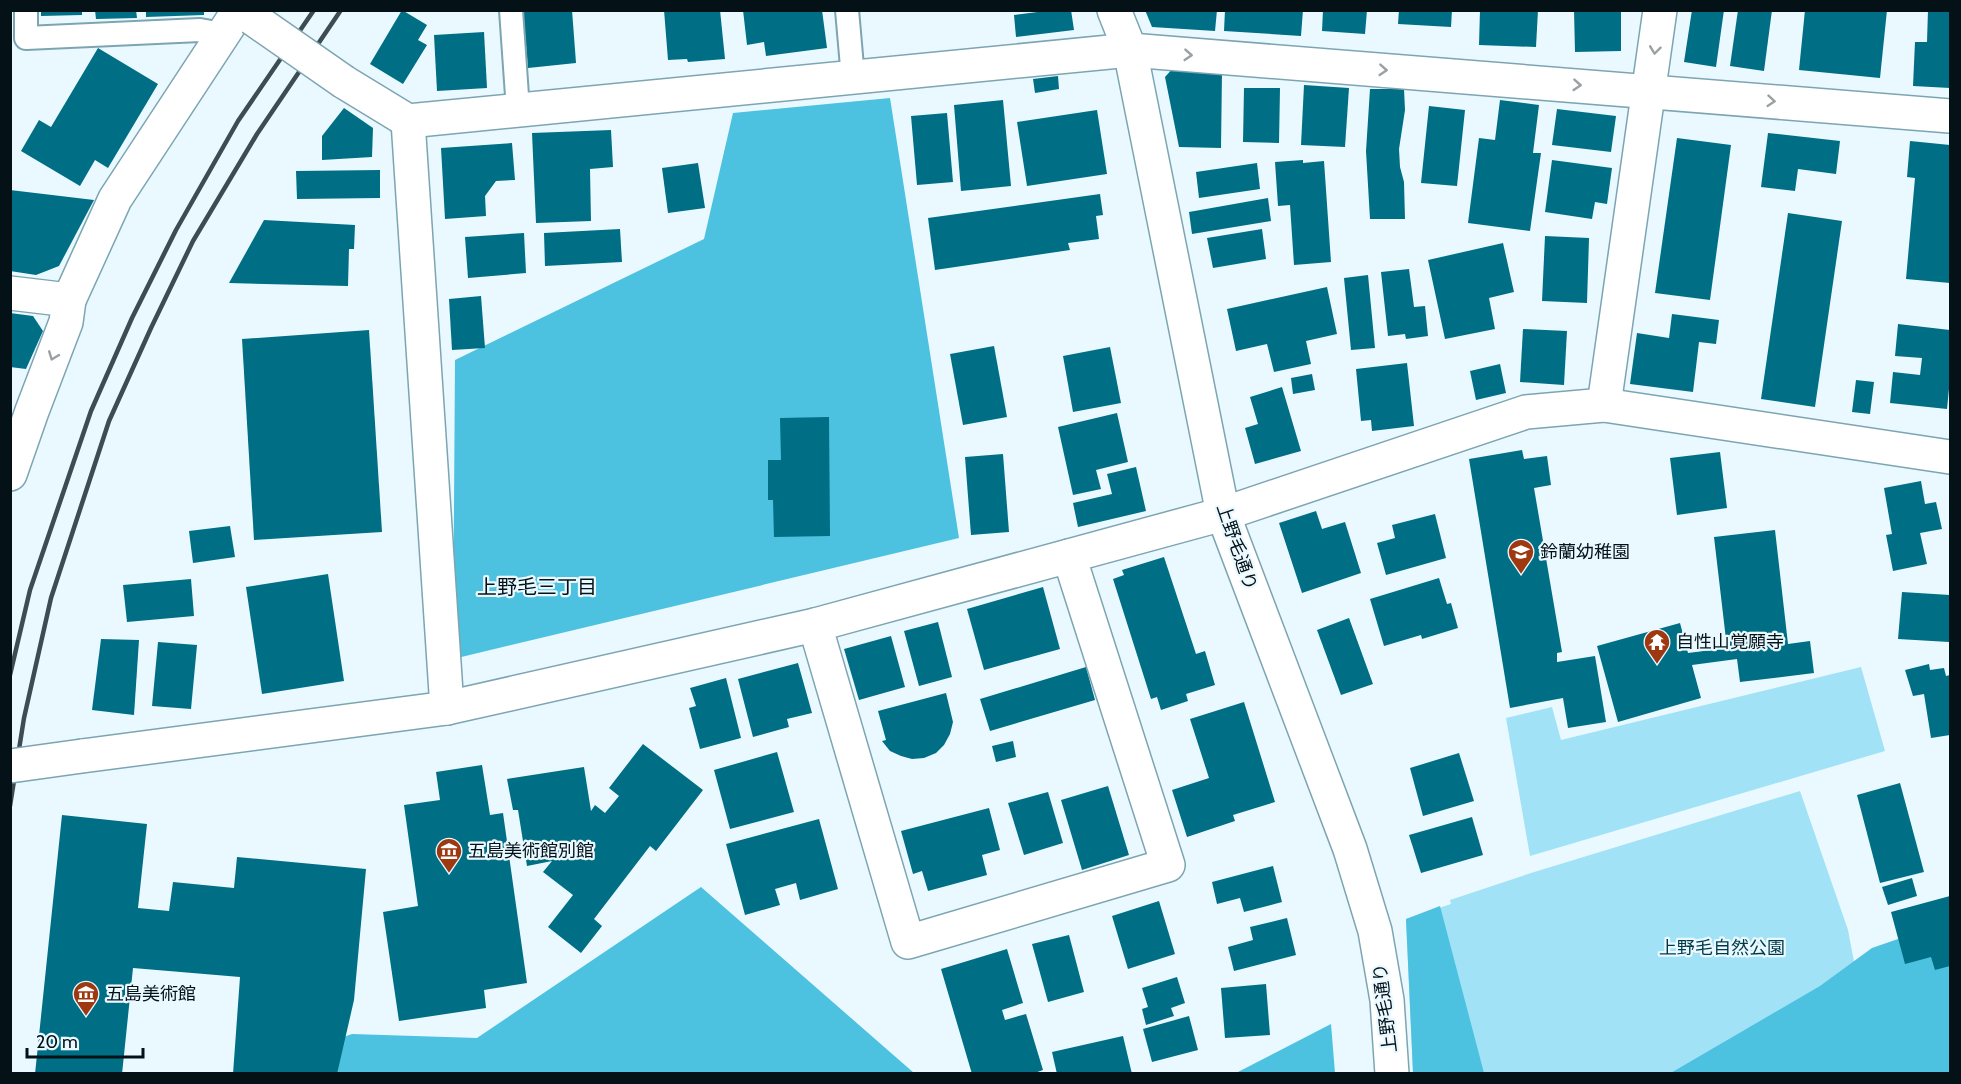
<svg xmlns="http://www.w3.org/2000/svg" width="1961" height="1084" font-family="Cabin,'Noto Sans JP',sans-serif">
	<rect width="100%" height="100%" fill="#e9f9ff"/>
	<g fill="#a1e2f6">
		<polygon points="1861,667 1885,751 1530,856 1506,718 1552,707 1561,740"/>
		<polygon points="1800,791 1848,930 1875,1073 1413,1073 1406,919 1451,904 1450,900 1531,873"/>
	</g>
	<g fill="#4cc1e0">
		<polygon points="890,98 959,538 453,659 455,360 704,239 733,113"/>
		<polygon points="701,887 914,1073 238,1074 352,1034 477,1038"/>
		<polygon points="1440,906 1484,1073 1413,1073 1406,919"/>
		<polygon points="1950,921 1950,1073 1669,1074 1820,986 1872,948"/>
		<polygon points="1331,1024 1335,1073 1236,1073"/>
	</g>
	<g fill="#006e84">
		<polygon points="41,10 82,10 82,15 41,16"/>
		<polygon points="95,10 136,10 137,18 96,19"/>
		<polygon points="146,10 204,10 204,15 146,17"/>
		<polygon points="402,10 427,25 418,40 427,45 403,84 370,64"/>
		<polygon points="523,10 572,10 576,63 528,68"/>
		<polygon points="664,10 720,10 725,59 688,62 687,59 668,60"/>
		<polygon points="743,10 822,10 827,48 766,56 764,42 747,45"/>
		<polygon points="1053,10 1071,10 1074,30 1016,37 1014,15"/>
		<polygon points="1145,10 1217,10 1215,31 1152,27"/>
		<polygon points="1225,10 1303,10 1301,36 1224,31"/>
		<polygon points="1323,10 1367,10 1365,34 1322,31"/>
		<polygon points="1399,10 1452,10 1451,27 1398,24"/>
		<polygon points="1480,10 1538,10 1536,47 1479,45"/>
		<polygon points="1574,10 1621,10 1621,51 1575,52"/>
		<polygon points="1692,10 1724,10 1716,67 1684,62"/>
		<polygon points="1738,10 1772,10 1764,71 1730,66"/>
		<polygon points="1805,10 1887,10 1880,78 1799,70"/>
		<polygon points="1928,10 1950,10 1950,88 1913,86 1915,42 1927,42"/>
		<polygon points="484,32 487,88 437,91 434,35"/>
		<polygon points="98,48 158,84 108,168 95,160 80,186 21,151 39,120 51,127"/>
		<polygon points="1174,67 1222,71 1221,148 1179,147 1165,77"/>
		<polygon points="1058,76 1059,89 1035,93 1033,79"/>
		<polygon points="1304,85 1349,88 1345,147 1301,145"/>
		<polygon points="1244,88 1280,88 1279,143 1243,142"/>
		<polygon points="1370,89 1404,89 1405,110 1399,149 1400,167 1404,182 1405,219 1370,219 1366,151"/>
		<polygon points="1003,100 1011,186 961,191 954,105"/>
		<polygon points="1500,100 1539,105 1533,153 1541,153 1530,231 1468,223 1479,138 1495,140"/>
		<polygon points="1429,106 1465,110 1457,186 1421,183"/>
		<polygon points="344,108 373,128 372,157 322,160 322,136"/>
		<polygon points="1557,109 1616,116 1611,152 1552,145"/>
		<polygon points="1097,110 1107,174 1027,186 1017,122"/>
		<polygon points="947,113 953,182 917,185 911,116"/>
		<polygon points="611,130 613,167 590,169 591,221 536,223 532,133"/>
		<polygon points="1768,133 1840,141 1836,174 1798,169 1795,191 1761,187"/>
		<polygon points="1677,138 1731,145 1710,300 1655,293"/>
		<polygon points="1910,141 1950,145 1950,283 1906,279 1915,178 1907,177"/>
		<polygon points="512,143 515,180 496,181 485,196 486,216 445,219 441,148"/>
		<polygon points="1303,160 1303,163 1324,161 1331,262 1294,265 1290,205 1278,206 1275,162"/>
		<polygon points="1552,160 1612,168 1607,204 1595,202 1592,219 1545,212"/>
		<polygon points="698,163 705,208 668,213 662,168"/>
		<polygon points="1257,163 1260,189 1199,198 1196,172"/>
		<polygon points="380,170 380,198 297,199 296,171"/>
		<polygon points="10,190 94,200 59,266 36,275 10,271"/>
		<polygon points="1100,194 1103,215 1096,216 1099,239 1068,243 1070,250 935,270 928,218"/>
		<polygon points="1268,198 1271,221 1192,234 1189,212"/>
		<polygon points="1788,213 1842,221 1815,407 1761,399"/>
		<polygon points="264,220 355,225 354,249 349,249 348,286 229,283"/>
		<polygon points="620,229 622,262 545,266 544,233"/>
		<polygon points="1262,229 1266,259 1213,268 1207,238"/>
		<polygon points="524,233 526,273 468,278 465,237"/>
		<polygon points="1545,236 1589,238 1587,303 1542,301"/>
		<polygon points="1503,243 1514,292 1489,298 1495,329 1445,339 1428,260"/>
		<polygon points="1409,269 1414,307 1425,306 1428,336 1406,339 1405,334 1388,336 1381,272"/>
		<polygon points="1368,275 1375,348 1351,350 1344,278"/>
		<polygon points="1327,287 1337,334 1306,341 1311,364 1274,372 1267,344 1236,351 1227,309"/>
		<polygon points="481,296 485,348 452,350 449,299"/>
		<polygon points="10,313 33,316 43,331 26,369 10,367"/>
		<polygon points="1672,314 1719,320 1716,344 1699,342 1693,392 1630,384 1637,333 1669,338"/>
		<polygon points="1898,324 1950,330 1950,379 1947,409 1890,403 1893,372 1920,375 1922,358 1895,356"/>
		<polygon points="1523,329 1567,331 1564,385 1520,382"/>
		<polygon points="369,330 382,532 254,540 242,339"/>
		<polygon points="994,346 1007,417 963,425 950,354"/>
		<polygon points="1110,347 1121,403 1073,412 1063,356"/>
		<polygon points="1407,363 1414,426 1372,431 1371,420 1361,421 1356,369"/>
		<polygon points="1500,364 1506,393 1476,400 1470,371"/>
		<polygon points="1312,374 1315,390 1293,394 1291,378"/>
		<polygon points="1856,380 1874,382 1870,414 1852,412"/>
		<polygon points="1282,387 1301,451 1255,464 1245,428 1258,424 1250,397"/>
		<polygon points="1117,413 1128,462 1096,470 1101,489 1073,495 1058,427"/>
		<polygon points="829,417 830,536 774,537 773,500 768,500 768,460 781,460 780,418"/>
		<polygon points="1522,450 1524,459 1547,456 1551,485 1534,488 1562,652 1557,653 1557,662 1595,656 1606,722 1568,728 1563,698 1510,708 1469,459"/>
		<polygon points="1720,452 1727,508 1677,515 1670,458"/>
		<polygon points="1003,454 1009,532 971,535 965,457"/>
		<polygon points="1136,467 1146,511 1078,527 1073,503 1112,494 1107,474"/>
		<polygon points="1921,481 1925,504 1936,502 1942,529 1920,533 1927,564 1893,571 1886,535 1892,534 1884,488"/>
		<polygon points="1316,511 1322,529 1345,522 1361,573 1302,593 1279,523"/>
		<polygon points="1435,514 1446,558 1386,575 1377,543 1395,538 1392,525"/>
		<polygon points="230,526 235,557 193,563 189,531"/>
		<polygon points="1775,530 1788,644 1810,641 1814,673 1740,682 1737,659 1692,665 1701,698 1618,722 1597,646 1680,623 1688,653 1727,648 1714,537"/>
		<polygon points="1164,557 1196,654 1205,651 1215,685 1186,694 1188,701 1161,710 1157,697 1151,699 1113,579 1124,575 1122,570"/>
		<polygon points="328,574 344,681 262,694 246,587"/>
		<polygon points="1439,578 1447,604 1451,603 1458,628 1422,639 1421,635 1384,646 1370,599"/>
		<polygon points="191,579 194,616 127,622 123,585"/>
		<polygon points="1043,587 1060,649 984,670 967,609"/>
		<polygon points="1902,592 1950,595 1949,642 1898,639"/>
		<polygon points="1349,618 1373,684 1341,695 1317,630"/>
		<polygon points="938,622 952,677 919,686 904,631"/>
		<polygon points="891,636 905,687 859,700 844,649"/>
		<polygon points="101,639 139,640 134,715 92,710"/>
		<polygon points="158,642 197,645 191,709 152,706"/>
		<polygon points="798,663 812,713 787,719 789,727 753,737 738,679"/>
		<polygon points="1929,664 1930,670 1944,668 1946,676 1950,675 1950,735 1931,738 1924,694 1913,696 1905,670"/>
		<polygon points="1086,667 1095,700 990,731 980,699"/>
		<polygon points="726,678 741,738 700,749 689,708 696,706 690,688"/>
		<polygon points="946,693 953,722 950,734 944,745 936,753 924,758 912,759 901,756 890,751 882,741 886,740 878,711"/>
		<polygon points="1244,702 1275,802 1233,815 1235,821 1187,837 1172,790 1209,778 1190,719"/>
		<polygon points="1013,741 1016,757 996,762 992,746"/>
		<polygon points="643,744 703,790 656,851 650,846 594,919 602,926 581,953 548,927 573,895 543,872 552,861 527,866 518,810 513,810 507,779 584,767 591,811 595,805 605,813 619,796 609,788"/>
		<polygon points="777,752 794,812 730,829 714,770"/>
		<polygon points="1459,753 1474,801 1423,816 1410,768"/>
		<polygon points="482,765 490,815 503,813 527,983 484,990 486,1008 399,1021 383,912 418,906 404,805 440,800 436,772"/>
		<polygon points="1900,783 1924,872 1880,883 1857,795"/>
		<polygon points="1108,786 1129,855 1082,870 1061,800"/>
		<polygon points="1048,792 1063,843 1024,855 1008,803"/>
		<polygon points="989,808 1000,850 982,855 987,875 928,891 922,871 913,874 901,831"/>
		<polygon points="62,815 147,824 138,908 169,911 173,882 234,888 237,857 366,869 354,1000 337,1074 233,1074 240,977 133,968 122,1074 35,1074"/>
		<polygon points="1472,817 1483,855 1421,873 1409,835"/>
		<polygon points="819,819 838,889 800,900 796,883 775,889 780,905 745,915 726,844"/>
		<polygon points="1273,866 1282,902 1244,912 1240,898 1217,904 1212,882"/>
		<polygon points="1912,878 1917,896 1888,905 1882,887"/>
		<polygon points="1950,896 1950,966 1935,970 1931,957 1905,964 1891,912"/>
		<polygon points="1159,901 1175,954 1128,969 1112,916"/>
		<polygon points="1287,918 1296,955 1234,971 1228,947 1253,940 1250,927"/>
		<polygon points="1069,935 1084,992 1048,1002 1032,944"/>
		<polygon points="1007,949 1023,1003 1002,1010 1005,1020 1026,1014 1043,1070 1032,1074 972,1074 941,969"/>
		<polygon points="1177,977 1185,1003 1171,1008 1174,1016 1146,1025 1142,1009 1148,1007 1142,988"/>
		<polygon points="1266,984 1270,1035 1225,1038 1221,988"/>
		<polygon points="1189,1016 1198,1050 1152,1062 1143,1029"/>
		<polygon points="1123,1036 1132,1074 1057,1074 1052,1052"/>
	</g>
	<g fill="none" stroke-linecap="round" stroke-linejoin="round">
		<g stroke="#7da5b1" stroke-width="26">
			<g id="service">
				<polyline points="26,10 26,38 200,30 222,34"/>
				<polyline points="511,10 518,110"/>
				<polyline points="847,10 853,78"/>
			</g>
		</g>
		<g stroke="#7da5b1" stroke-width="36">
			<g id="minor">
				<polyline points="344,82 408,121 1130,50 1950,116"/>
				<polyline points="408,121 447,708"/>
				<polyline points="10,293 69,300"/>
				<polyline points="1604,405 1660,10"/>
				<polyline points="10,474 32,411 66,322 69,300 115,199 239,10"/>
				<polyline points="815,625 908,942 1168,865 1069,556"/>
				<polyline points="82,756 447,708 815,625 1223,514 1526,412 1604,405 1950,457"/>
			</g>
		</g>
		<g stroke="#7da5b1" stroke-width="36">
			<polyline id="tertiary" points="1114,10 1130,50 1223,514 1350,849 1375,931 1387,1000 1392,1074"/>
		</g>
		<use href="#service" stroke="#fff" stroke-width="22"/>
		<use href="#minor" stroke="#fff" stroke-width="33"/>
		<use href="#tertiary" stroke="#fff" stroke-width="33"/>
		<g stroke="#3d4c51" stroke-width="4.5">
			<polyline points="10,675 30,590 91,411 132,318 176,230 238,121 314,10"/>
			<polyline points="10,806 24,718 51,598 109,421 151,328 193,241 257,134 341,10"/>
		</g>
		<g stroke="#7da5b1" stroke-width="36" stroke-linecap="butt">
			<g id="minor-bridge">
				<polyline points="252,18 344,82"/>
				<polyline points="10,766 82,756"/>
			</g>
		</g>
		<use href="#minor-bridge" stroke="#fff" stroke-width="33"/>
	</g>
	<defs><path id="oneway-chevron" d="M-2-3.5L2.5 0L-2 3.5" fill="none" stroke-width="1.6" stroke-linecap="round" stroke-linejoin="round" transform="scale(1.5)"/></defs>
	<g stroke="#9ba0a2">
		<use href="#oneway-chevron" transform="translate(1655 50) rotate(97)"/>
		<use href="#oneway-chevron" transform="translate(1188 55) rotate(4)"/>
		<use href="#oneway-chevron" transform="translate(1383 70) rotate(4)"/>
		<use href="#oneway-chevron" transform="translate(1577 85) rotate(4)"/>
		<use href="#oneway-chevron" transform="translate(1771 101) rotate(5)"/>
		<use href="#oneway-chevron" transform="translate(53 356) rotate(111)"/>
	</g>
	<defs>
		<g id="school-pin" transform="scale(1.35)"><path d="M0 17L-7.5 6A9.5 9.5 0 1 1 7.5 6Z" fill="#9e3810" stroke="#e9f9ff"/><path d="M0-5L7-2L0 1L-7-2ZM-4 1L0 2.5L4 1V4Q0 6-4 4Z" fill="#fff"/></g>
		<g id="temple-pin" transform="scale(1.35)"><path d="M0 17L-7.5 6A9.5 9.5 0 1 1 7.5 6Z" fill="#9e3810" stroke="#e9f9ff"/><path d="M0-6L5-2H3V0L6.5 2.5H4V6H1.5V3h-3V6H-4V2.5H-6.5L-3 0V-2H-5Z" fill="#fff"/></g>
		<g id="museum-pin" transform="scale(1.35)"><path d="M0 17L-7.5 6A9.5 9.5 0 1 1 7.5 6Z" fill="#9e3810" stroke="#e9f9ff"/><path d="M0-6L6-3V-2H-6V-3ZM-5-1h2V3h-2ZM-1-1h2V3h-2ZM3-1h2V3H3ZM-6 4H6V6H-6Z" fill="#fff"/></g>
	</defs>
	<g fill-rule="evenodd">
		<use href="#school-pin" x="1521" y="552"/>
		<use href="#temple-pin" x="1657" y="642"/>
		<use href="#museum-pin" x="449" y="851"/>
		<use href="#museum-pin" x="86" y="994"/>
	</g>
	<g text-anchor="middle" stroke-width="4.5" stroke-linejoin="round" paint-order="stroke">
		<g font-size="18" fill="#041217" stroke="#e9f9ff">
			<text transform="translate(1237 547) rotate(71)" y="6">上野毛通り</text>
			<text transform="translate(1385 1008) rotate(-97)" y="6">上野毛通り</text>
		</g>
		<g font-size="18" fill="#041217" stroke="#e9f9ff" text-anchor="start">
			<text x="1540" y="558">鈴蘭幼稚園</text>
			<text x="1676" y="648">自性山覚願寺</text>
			<text x="468" y="857">五島美術館別館</text>
			<text x="106" y="1000">五島美術館</text>
		</g>
		<g font-size="18" fill="#003845" stroke="#e9f9ff">
			<text x="1722" y="954">上野毛自然公園</text>
		</g>
		<g font-size="20" fill="#041217" stroke="#e9f9ff">
			<text x="537" y="594">上野毛三丁目</text>
		</g>
	</g>
	<rect width="1961" height="1084" fill="none" stroke="#041217" stroke-width="24"/>
	<path d="M27 1048v9h116v-9" fill="none" stroke="#041217" stroke-width="3"/>
	<text x="36" y="1048" font-size="18" fill="#041217" stroke="#e9f9ff" stroke-width="4.5" paint-order="stroke">20 m</text>
</svg>
